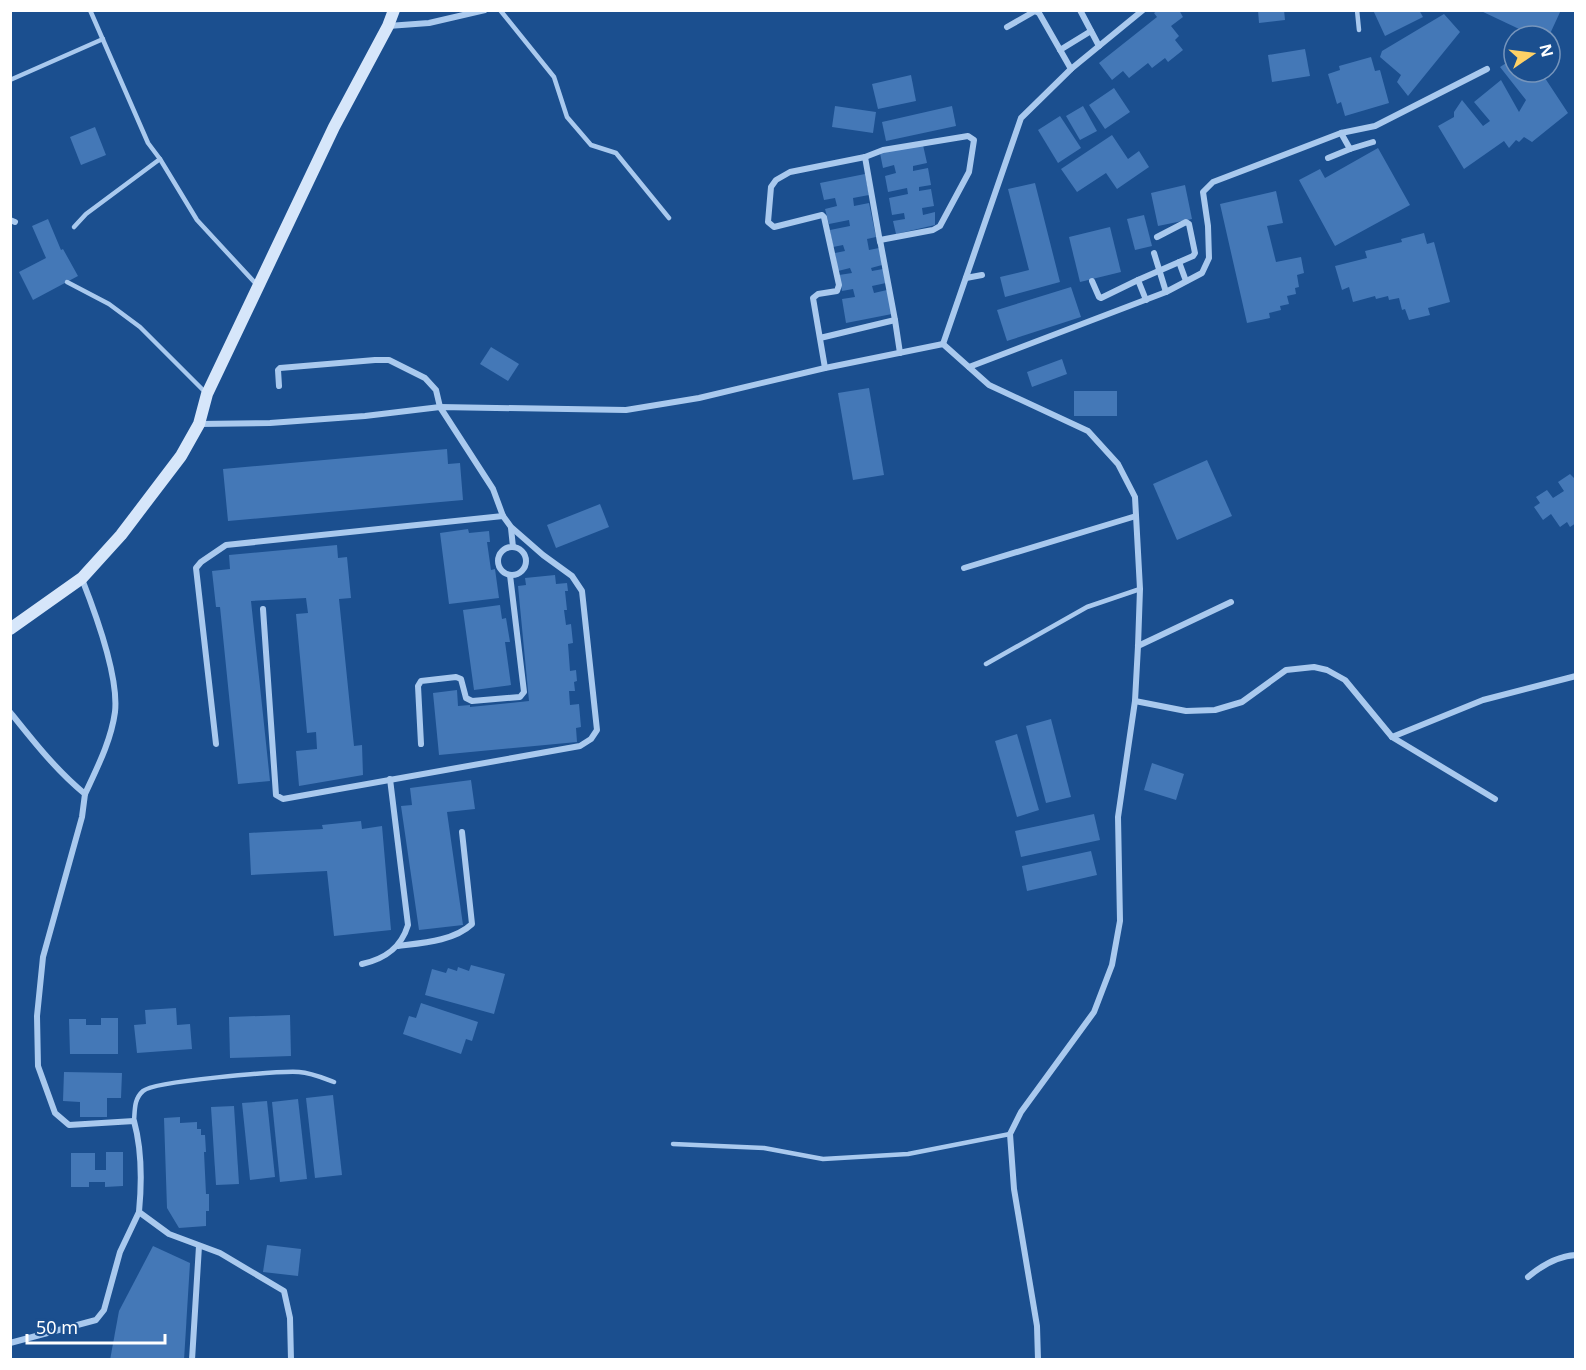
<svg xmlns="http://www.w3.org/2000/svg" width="1586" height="1370" font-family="'Noto Sans',sans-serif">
	<rect width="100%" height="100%" fill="#1b4f8f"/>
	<g fill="#4478b7">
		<polygon points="1158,10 1179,10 1183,17 1171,26 1179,36 1175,40 1183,50 1168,62 1165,58 1152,68 1148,63 1129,78 1123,71 1112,80 1099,63 1157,17 1154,13"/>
		<polygon points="1258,10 1284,10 1285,20 1259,23"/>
		<polygon points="1373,10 1419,10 1423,17 1385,36"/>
		<polygon points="1479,10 1561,10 1549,36 1534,36"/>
		<polygon points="1444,14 1460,32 1408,96 1397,82 1401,75 1380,57 1382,51"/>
		<polygon points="1305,49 1310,76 1272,82 1268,55"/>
		<polygon points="1371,57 1375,71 1380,70 1389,103 1345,116 1341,102 1337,104 1328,74 1340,70 1339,66"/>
		<polygon points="1514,58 1514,72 1541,72 1568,113 1532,142 1524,137 1519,142 1516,140 1509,148 1504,141 1464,169 1438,126 1454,117 1454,112 1462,100 1483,126 1490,121 1474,102 1501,80 1519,112 1526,100 1500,67"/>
		<polygon points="911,75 916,101 878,109 872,84"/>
		<polygon points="1114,88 1130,112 1105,129 1089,105"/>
		<polygon points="835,106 876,112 873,133 832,127"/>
		<polygon points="952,106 956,126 886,141 882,122"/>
		<polygon points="1083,106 1097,131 1080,140 1066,116"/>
		<polygon points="1060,116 1081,148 1058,163 1038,130"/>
		<polygon points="95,127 106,155 81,165 70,137"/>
		<polygon points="1112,135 1128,159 1139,151 1149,167 1117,189 1106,173 1077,192 1061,169"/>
		<polygon points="923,145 927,163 913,166 913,171 928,168 931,185 919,187 919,191 931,189 934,206 922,208 923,215 935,212 935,225 896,234 893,221 905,219 904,213 892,215 889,198 908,194 907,188 888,192 885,176 896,173 894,165 883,168 880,153"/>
		<polygon points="1378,148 1410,205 1335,246 1299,180 1320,169 1325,178"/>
		<polygon points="865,174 869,195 853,198 854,206 869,203 876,237 867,239 869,250 879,248 882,265 871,268 872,271 883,269 886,283 872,286 874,293 887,290 892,314 846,323 842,299 855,297 853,289 842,291 839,275 852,273 850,268 838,271 835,253 845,251 843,245 833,247 830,230 850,226 849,220 829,224 825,209 837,206 835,198 824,200 820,183"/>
		<polygon points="1035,183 1060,282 1005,297 1000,277 1029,270 1008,189"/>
		<polygon points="1185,185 1192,219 1158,226 1151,193"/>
		<polygon points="1276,191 1283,223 1267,226 1276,262 1301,257 1304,273 1297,275 1299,287 1295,288 1296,294 1287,296 1289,304 1280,306 1281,310 1269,313 1270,318 1247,323 1220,204"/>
		<polygon points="1144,215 1152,246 1135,250 1127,219"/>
		<polygon points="48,219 61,250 63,249 78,276 33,300 19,272 46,258 32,226"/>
		<polygon points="1110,227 1121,272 1080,282 1069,237"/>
		<polygon points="1424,233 1427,244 1434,242 1450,302 1428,308 1430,315 1409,320 1405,309 1402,310 1399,298 1389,300 1388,296 1376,299 1375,296 1353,302 1349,287 1342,290 1335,266 1367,258 1365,251 1402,242 1401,239"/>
		<polygon points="1071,287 1081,317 1007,341 997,310"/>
		<polygon points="491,347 519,364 508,381 480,364"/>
		<polygon points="1062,359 1067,374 1032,387 1027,372"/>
		<polygon points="869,388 884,475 853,480 838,393"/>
		<rect x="1074" y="391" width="43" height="25"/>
		<polygon points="447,449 448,464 460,463 463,500 228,521 223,469"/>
		<polygon points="1207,460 1232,516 1177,540 1153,484"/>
		<polygon points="1570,474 1576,480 1576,523 1570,527 1567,522 1560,527 1551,514 1543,520 1534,507 1540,503 1536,497 1547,490 1553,498 1564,491 1558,482"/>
		<polygon points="600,504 609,527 556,548 547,525"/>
		<polygon points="468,529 469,533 489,531 490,542 487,542 491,570 495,569 499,598 449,604 440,533"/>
		<polygon points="337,545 338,558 347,557 351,598 339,599 354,746 362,745 363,775 299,786 296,751 317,749 316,732 307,733 296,614 308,613 306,598 251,601 270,781 238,784 220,607 216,607 212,571 230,569 229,555"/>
		<polygon points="555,575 556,584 567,583 568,591 565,591 567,610 564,610 566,625 571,624 573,643 568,644 570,671 576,670 577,681 574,682 575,691 569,691 570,705 579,704 581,727 576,728 577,742 439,755 433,693 457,690 458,706 470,705 470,707 529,701 518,586 526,585 525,578"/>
		<polygon points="500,605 502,619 506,618 510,642 505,642 511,685 474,690 463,610"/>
		<polygon points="1051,719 1071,797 1046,803 1026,726"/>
		<polygon points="1017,734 1039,810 1017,817 995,741"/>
		<polygon points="1152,763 1184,774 1176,800 1144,790"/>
		<polygon points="471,780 475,809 447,812 463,925 419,930 401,806 412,805 410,788"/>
		<polygon points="1094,814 1100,840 1021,857 1015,831"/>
		<polygon points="361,821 362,829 382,826 391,930 334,936 327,871 251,875 249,833 323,829 322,825"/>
		<polygon points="1091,851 1097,875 1027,891 1022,866"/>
		<polygon points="471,965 505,974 494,1014 425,995 432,969 446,973 448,968 457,971 458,967 469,971"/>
		<polygon points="421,1003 478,1022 472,1041 466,1039 461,1054 403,1034 409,1016 416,1018"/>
		<polygon points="176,1008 177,1025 190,1024 192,1049 137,1053 134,1025 146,1024 145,1010"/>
		<polygon points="290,1015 291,1056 230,1058 229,1017"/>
		<polygon points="101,1018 118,1018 118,1054 70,1054 69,1019 86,1019 86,1025 101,1025"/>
		<polygon points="64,1072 122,1073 121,1098 107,1098 107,1117 80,1117 80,1102 63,1101"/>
		<polygon points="333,1095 342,1175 315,1178 306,1098"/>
		<polygon points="298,1099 307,1179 280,1182 272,1102"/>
		<polygon points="267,1101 275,1177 250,1180 242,1103"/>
		<polygon points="234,1106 239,1184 216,1185 211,1107"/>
		<polygon points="180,1117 180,1123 197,1122 197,1129 201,1129 201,1135 205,1135 206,1152 204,1152 206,1194 209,1194 209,1211 206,1211 206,1226 179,1228 167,1208 164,1118"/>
		<polygon points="106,1152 123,1152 123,1186 105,1187 105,1182 89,1182 89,1187 71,1187 71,1153 95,1153 95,1170 106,1170"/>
		<polygon points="267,1245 301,1249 298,1276 263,1272"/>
		<polygon points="153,1246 190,1263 184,1360 110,1360 119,1311"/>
	</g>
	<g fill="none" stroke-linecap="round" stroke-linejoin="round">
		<g stroke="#a9c9ee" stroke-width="4.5">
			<polyline points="90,10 148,143 160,159 197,220 257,285"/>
			<polyline points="500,10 554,77 567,117 591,145 616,153 669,218"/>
			<polyline points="1357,10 1359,30"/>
			<polyline points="10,80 103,39"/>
			<polyline points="74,227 86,214 160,159"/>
			<polyline points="67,282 109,304 140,327 205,392"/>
			<polyline points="986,664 1087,607 1140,589"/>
			<path d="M134 1121C135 1109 134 1099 143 1091 154 1081 278 1071 299 1072 312 1073 323 1078 334 1082"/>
			<polyline points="673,1144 764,1148 823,1159 908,1154 1010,1134"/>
		</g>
		<g stroke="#a9c9ee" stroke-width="6">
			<polyline points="1080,10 1099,46"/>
			<polyline points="388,26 429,23 485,10"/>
			<polyline points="1007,27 1035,11 1039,13 1071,69"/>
			<polyline points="1060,50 1091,31"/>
			<polyline points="1341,133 1350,149 1373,142"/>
			<polyline points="865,157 880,242"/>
			<polyline points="1328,158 1350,149"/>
			<polyline points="10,220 15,222"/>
			<polyline points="1154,253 1166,292"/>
			<polyline points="1179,262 1186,281"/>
			<polyline points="966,278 982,275"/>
			<polyline points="1138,280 1193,256 1195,253 1189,224 1186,222 1157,237"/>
			<polyline points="1092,281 1099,297 1101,298 1138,280 1146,300"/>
			<polyline points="895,320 900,353"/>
			<polyline points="820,338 895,320 880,240 933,230 940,226 969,172 974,140 968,136 883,150 865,157 790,172 776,180 771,187 768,222 774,227 822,215 824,217 839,285 837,291 818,294 813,298 825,368"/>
			<polyline points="943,344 1021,118 1071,69 1143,10"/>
			<polyline points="969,367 1166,292 1202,273 1209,258 1208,226 1203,192 1213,182 1341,133 1375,126 1487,69"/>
			<polyline points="199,424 270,423 365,416 440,407 626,410 699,398 825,368 943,344 989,385 1088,431 1118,464 1135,497 1140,589 1138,646 1135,701 1118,817 1120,921 1112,965 1094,1012 1021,1112 1010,1134 1014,1189 1037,1326 1038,1360"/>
			<polyline points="511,528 513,547"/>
			<circle cx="512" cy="561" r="14"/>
			<polyline points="964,568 1136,516"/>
			<path d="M82 579C95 612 119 676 115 712 111 741 97 768 85 794"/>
			<polyline points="263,609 276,795 283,799 580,746 591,739 597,730 582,591 572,576 543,555 511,527 503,516 493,489 440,407 436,390 425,378 389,360 375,360 280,368 278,370 279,386"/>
			<polyline points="1138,646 1231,602"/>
			<polyline points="1135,701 1186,711 1215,710 1242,702 1286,670 1314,667 1327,670 1345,680 1392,737 1495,799"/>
			<path d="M10 712C34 742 56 770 85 794L82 817 43 957 37 1016 38 1066 55 1113 69 1125 134 1121C142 1150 142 1181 139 1212L169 1234 220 1253 284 1291 290 1318 291 1360"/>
			<polyline points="1392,737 1483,700 1576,676"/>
			<polyline points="216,744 196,568 201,562 226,545 503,516"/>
			<polyline points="421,744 418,686 421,681 456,677 461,679 466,698 472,701 520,697 524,692 510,575"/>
			<path d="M398 946C422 943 454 941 472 924L462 832"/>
			<path d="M362 964C385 959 401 948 408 925L390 779"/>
			<path d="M1528 1277C1541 1266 1558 1256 1576 1255"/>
			<polyline points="10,1343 96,1320 104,1310 120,1252 139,1212"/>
			<polyline points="192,1360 199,1246"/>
		</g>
		<polyline stroke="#d6e6fa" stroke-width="12" points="10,629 82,578 121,535 181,456 199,424 207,394 334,127 388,26 394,10"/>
	</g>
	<rect width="1586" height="1370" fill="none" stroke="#ffffff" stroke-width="24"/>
	<g transform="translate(1532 54) rotate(76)"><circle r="28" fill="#1b4f8f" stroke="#7695bc" stroke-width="1.5"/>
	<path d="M0-4.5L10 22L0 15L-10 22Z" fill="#ffd166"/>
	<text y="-9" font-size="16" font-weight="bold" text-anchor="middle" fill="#ffffff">N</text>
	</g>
	<path d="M27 1334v9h138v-9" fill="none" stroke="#ffffff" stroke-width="3"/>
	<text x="36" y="1334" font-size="18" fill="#ffffff" stroke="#1b4f8f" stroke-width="4.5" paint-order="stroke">50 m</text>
</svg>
